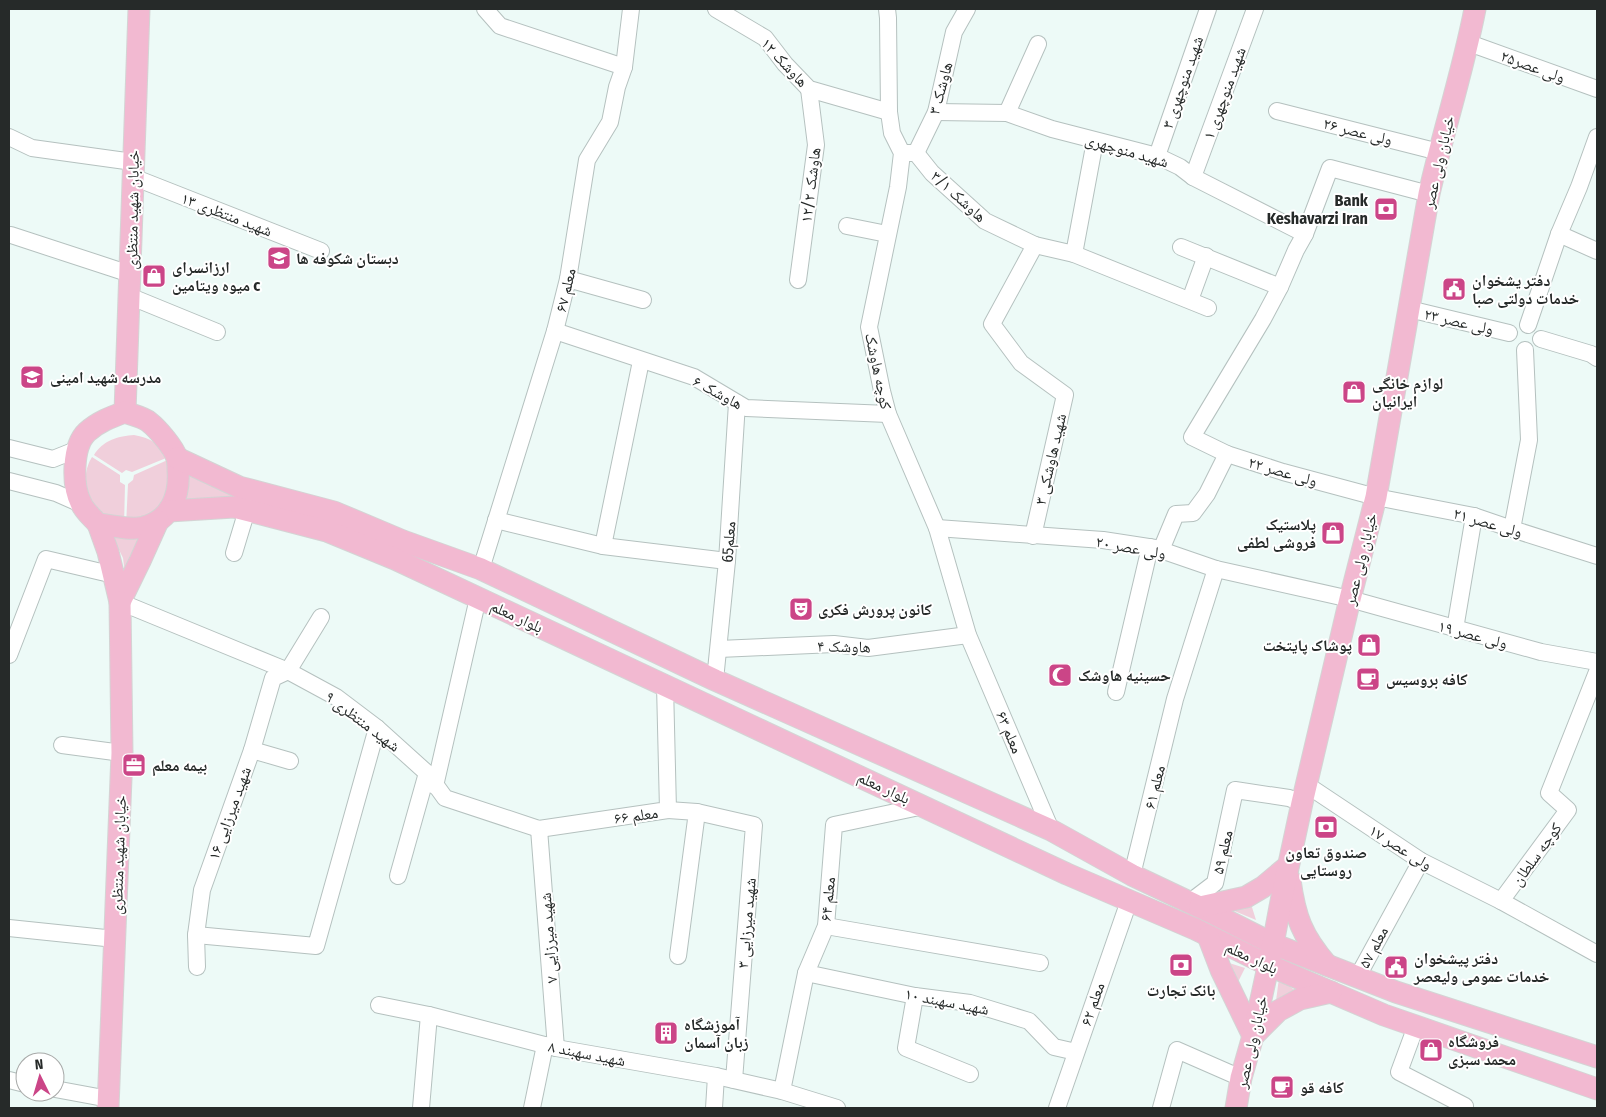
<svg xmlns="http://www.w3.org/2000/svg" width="1606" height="1117" font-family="'Fira Sans Condensed','Noto Naskh Arabic',sans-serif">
	<rect width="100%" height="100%" fill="#edfaf7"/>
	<g fill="#f0cfdb">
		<path d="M134 435C150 438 160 444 171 456L132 472 126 470 122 473 94 455C103 440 119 436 134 435Z"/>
		<path d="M92 457 120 475V482L125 485 124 526C94 520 75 484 92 457Z"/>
		<polygon points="172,458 168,511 126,526 128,484 133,480 134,475"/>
		<polygon points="179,468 239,488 234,505 177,499"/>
		<polygon points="105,521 144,529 128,597 123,558"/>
		<polygon points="1251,904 1256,920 1232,910"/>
		<polygon points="1226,962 1245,968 1236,986"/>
		<polygon points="1279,978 1297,992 1276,1001"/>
	</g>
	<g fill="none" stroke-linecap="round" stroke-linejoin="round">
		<g stroke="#b5c1bf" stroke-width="18">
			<g id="minor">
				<polyline points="485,9 500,26 624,67"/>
				<polyline points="716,9 765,38 785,64 809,89 889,112"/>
				<polyline points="887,9 888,18 889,112 892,133 902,153 898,187 869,327 882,391 888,414 937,528 968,635 1051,830"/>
				<polyline points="1469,43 1597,89"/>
				<polyline points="1277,111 1439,152"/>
				<polyline points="936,112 1007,113 1052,129 1157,156 1180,167 1193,177 1305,234"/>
				<polyline points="1007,113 1038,44"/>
				<polyline points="9,137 32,148 133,162"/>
				<polyline points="906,153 916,153 936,112 954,32 967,9"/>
				<polyline points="916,153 932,173 985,221 1035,245 1074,254 1095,141"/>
				<polyline points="1157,156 1208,9"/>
				<polyline points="133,177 321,251"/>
				<polyline points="1193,177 1255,9"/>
				<polyline points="1429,194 1330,168 1305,234 1296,250 1280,287 1263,319 1192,437 1227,454 1283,472 1376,497 1474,516 1512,529 1597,556"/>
				<polyline points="847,226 887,234"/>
				<polyline points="1559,234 1597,251"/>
				<polyline points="11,235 130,274"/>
				<polyline points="1181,247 1280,287"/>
				<polyline points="1074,254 1208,308"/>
				<polyline points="568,279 643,300"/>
				<polyline points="798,280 816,145 809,89"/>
				<polyline points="129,296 217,332"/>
				<polyline points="1190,300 1206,256"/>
				<polyline points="1409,309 1509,333"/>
				<polyline points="1528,325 1559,234 1579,187 1597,137"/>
				<polyline points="555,331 694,377 746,408 888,414"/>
				<polyline points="1541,339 1591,354 1597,358"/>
				<polyline points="9,448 53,459 78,449"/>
				<polyline points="9,481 56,493 81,504"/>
				<polyline points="496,520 603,546 727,561"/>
				<polyline points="937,528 1103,540 1155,548 1216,569 1350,599 1541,652 1597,662"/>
				<polyline points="1512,529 1529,440 1525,350"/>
				<polyline points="1033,536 1065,395 1021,363 992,324 1035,245"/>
				<polyline points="603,546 641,361"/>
				<polyline points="1161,550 1176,514 1193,513 1207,494 1227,454"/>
				<polyline points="234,553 247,510"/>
				<polyline points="481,569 555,331 568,279 587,160 610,122 617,87 624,67 631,9"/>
				<polyline points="120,602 288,671 336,697 377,728 427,773 445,798 539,829 668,810 665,685"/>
				<polyline points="1455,629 1474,516"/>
				<polyline points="719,649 834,644 868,648 968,635"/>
				<polyline points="9,655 46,559 114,575"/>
				<polyline points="715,680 727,561 737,403"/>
				<polyline points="1116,692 1150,547"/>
				<polyline points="62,745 122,753"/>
				<polyline points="252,750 290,761"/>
				<polyline points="1307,785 1421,861 1501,901 1597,954"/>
				<polyline points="435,786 478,598"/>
				<polyline points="668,810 697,812 678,956"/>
				<polyline points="697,812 754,825 734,1080"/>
				<polyline points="539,829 556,1048"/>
				<polyline points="1132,875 1175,699 1216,569"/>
				<polyline points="398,876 427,773"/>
				<polyline points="1501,901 1568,810 1549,793 1597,672"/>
				<polyline points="1190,902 1215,883 1235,790 1289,798 1302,803"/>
				<polyline points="826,926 1040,963"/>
				<polyline points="9,928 115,939"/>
				<polyline points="196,935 316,946 377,728"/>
				<polyline points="197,967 196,935 202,890 252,750 273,678 288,671 321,617"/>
				<polyline points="806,973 915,996 970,1003 1029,1021 1054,1047 1076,1052"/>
				<polyline points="1358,976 1421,861"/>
				<polyline points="915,996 906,1048 970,1074"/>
				<polyline points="379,1005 429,1015"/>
				<polyline points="1416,1026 1399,1072 1465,1106"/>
				<polyline points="9,1080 25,1084"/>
				<polyline points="55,1089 109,1099"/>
				<polyline points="782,1091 806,973 826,926 834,825 924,806"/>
				<polyline points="421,1108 429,1015 556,1048 716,1076 782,1091 837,1108"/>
				<polyline points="532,1108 545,1045"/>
				<polyline points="714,1108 716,1076"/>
				<polyline points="1057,1108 1129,901"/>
				<polyline points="1161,1108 1177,1050 1241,1078"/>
			</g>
		</g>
		<g stroke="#d4d4d4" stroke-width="23">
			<g id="major">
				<polyline points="125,412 139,9"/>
				<path d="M125 412C132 415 143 417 149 422 158 429 174 448 177 458 178 462 178 466 178 470 180 495 171 520 144 527 130 531 113 525 98 524 93 518 84 511 81 503 72 486 72 446 87 432 98 422 111 417 125 412Z"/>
				<polyline points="177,458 239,487 334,512 403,541 481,569 715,680 1051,830 1132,875 1210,912 1273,944 1396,992 1597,1057"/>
				<polyline points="169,511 234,507 327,531 395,559 1067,874 1195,929 1268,965 1384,1015 1597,1089"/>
				<polyline points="98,524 108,552 120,602 140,561 158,521"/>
				<path d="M1290 880C1295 917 1302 936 1327 965"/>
				<polyline points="1200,907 1246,897 1263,887 1288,866"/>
				<polyline points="1208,936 1221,970 1253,1036 1278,1011 1300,999 1331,992"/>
				<polyline points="108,1108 122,753 120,602"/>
				<path d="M1236 1108 1241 1078 1253 1036 1273 944 1282 896 1302 803 1350 599 1376 497 1429 194C1443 132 1463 71 1475 9"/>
			</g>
		</g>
		<use href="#minor" stroke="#fff" stroke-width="16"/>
		<use href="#major" stroke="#f2b9d1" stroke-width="21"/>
	</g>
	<defs>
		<g id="bank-square" transform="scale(1.25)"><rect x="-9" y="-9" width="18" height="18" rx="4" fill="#cb4587" stroke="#fff"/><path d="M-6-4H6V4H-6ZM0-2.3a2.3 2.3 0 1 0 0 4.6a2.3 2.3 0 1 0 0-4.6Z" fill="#fff"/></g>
		<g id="school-square" transform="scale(1.25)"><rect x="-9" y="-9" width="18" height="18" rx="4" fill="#cb4587" stroke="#fff"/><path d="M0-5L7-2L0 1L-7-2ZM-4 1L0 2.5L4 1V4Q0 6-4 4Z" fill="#fff"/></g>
		<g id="shop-square" transform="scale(1.25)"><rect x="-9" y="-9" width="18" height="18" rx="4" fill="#cb4587" stroke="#fff"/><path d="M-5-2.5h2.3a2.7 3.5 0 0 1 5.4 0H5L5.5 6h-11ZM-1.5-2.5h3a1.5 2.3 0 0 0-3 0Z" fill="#fff"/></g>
		<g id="civic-square" transform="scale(1.25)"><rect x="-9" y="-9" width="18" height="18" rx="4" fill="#cb4587" stroke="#fff"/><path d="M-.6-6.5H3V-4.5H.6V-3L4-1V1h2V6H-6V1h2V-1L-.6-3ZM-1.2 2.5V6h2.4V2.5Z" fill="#fff"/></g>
		<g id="theatre-square" transform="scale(1.25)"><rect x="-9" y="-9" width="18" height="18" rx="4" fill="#cb4587" stroke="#fff"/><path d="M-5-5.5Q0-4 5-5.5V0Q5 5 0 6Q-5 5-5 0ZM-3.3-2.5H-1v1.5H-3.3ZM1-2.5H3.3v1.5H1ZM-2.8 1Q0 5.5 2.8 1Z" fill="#fff"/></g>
		<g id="mosque-square" transform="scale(1.25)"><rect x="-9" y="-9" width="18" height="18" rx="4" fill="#cb4587" stroke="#fff"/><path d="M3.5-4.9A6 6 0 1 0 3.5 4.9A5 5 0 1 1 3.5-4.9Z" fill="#fff"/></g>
		<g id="cafe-square" transform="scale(1.25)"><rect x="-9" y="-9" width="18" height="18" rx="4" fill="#cb4587" stroke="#fff"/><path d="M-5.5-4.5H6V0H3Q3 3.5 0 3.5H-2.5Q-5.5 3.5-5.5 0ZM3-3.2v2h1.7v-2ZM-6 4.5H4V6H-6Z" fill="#fff"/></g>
		<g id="office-square" transform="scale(1.25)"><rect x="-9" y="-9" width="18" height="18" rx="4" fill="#cb4587" stroke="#fff"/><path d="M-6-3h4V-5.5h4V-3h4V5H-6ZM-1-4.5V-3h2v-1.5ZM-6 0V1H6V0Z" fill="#fff"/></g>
		<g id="building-square" transform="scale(1.25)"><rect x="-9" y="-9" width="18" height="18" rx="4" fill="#cb4587" stroke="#fff"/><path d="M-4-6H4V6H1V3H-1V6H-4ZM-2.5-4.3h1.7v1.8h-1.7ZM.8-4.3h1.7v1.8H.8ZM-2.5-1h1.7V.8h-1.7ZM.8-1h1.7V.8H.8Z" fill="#fff"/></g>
	</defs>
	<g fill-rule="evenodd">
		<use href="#bank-square" x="1386" y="209"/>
		<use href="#school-square" x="279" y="258"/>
		<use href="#shop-square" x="154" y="276"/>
		<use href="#civic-square" x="1454" y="289"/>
		<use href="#school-square" x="32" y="377"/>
		<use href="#shop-square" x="1354" y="392"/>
		<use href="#shop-square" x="1333" y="533"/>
		<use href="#theatre-square" x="801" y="609"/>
		<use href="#shop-square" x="1369" y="645"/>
		<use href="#mosque-square" x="1060" y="675"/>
		<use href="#cafe-square" x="1368" y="679"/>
		<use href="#office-square" x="134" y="765"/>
		<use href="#bank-square" x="1326" y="827"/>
		<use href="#bank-square" x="1181" y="965"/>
		<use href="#civic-square" x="1396" y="967"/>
		<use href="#building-square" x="666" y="1033"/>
		<use href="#shop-square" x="1431" y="1050"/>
		<use href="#cafe-square" x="1282" y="1087"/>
	</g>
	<g text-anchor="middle" stroke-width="4" stroke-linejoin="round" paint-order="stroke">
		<g font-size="16" fill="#262a29" stroke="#fff">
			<text transform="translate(785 62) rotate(47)" y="6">هاوشک ۱۲</text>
			<text transform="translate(1533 66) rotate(20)" y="6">ولی عصر۲۵</text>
			<text transform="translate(1182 82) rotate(-71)" y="6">شهید منوچهری ۳</text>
			<text transform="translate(940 88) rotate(-75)" y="6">هاوشک ۳</text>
			<text transform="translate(1224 93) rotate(-70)" y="6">شهید منوچهری ۱</text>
			<text transform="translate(1358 131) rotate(14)" y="6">ولی عصر ۲۶</text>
			<text transform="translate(1127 150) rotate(16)" y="6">شهید منوچهری</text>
			<text transform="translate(1438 162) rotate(-77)" y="6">خیابان ولی عصر</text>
			<text transform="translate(810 185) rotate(-83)" y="6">هاوشک ۱۲/۲</text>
			<text transform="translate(959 196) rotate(42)" y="6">هاوشک ۳/۱</text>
			<text transform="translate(132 210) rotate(-89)" y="6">خیابان شهید منتظری</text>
			<text transform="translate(227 214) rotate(21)" y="6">شهید منتظری ۱۳</text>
			<text transform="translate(565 290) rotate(-77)" y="6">معلم ۶۷</text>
			<text transform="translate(1459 321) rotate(13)" y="6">ولی عصر ۲۳</text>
			<text transform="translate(879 371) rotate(78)" y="6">کوچه هاوشک</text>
			<text transform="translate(718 392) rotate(28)" y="6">هاوشک ۶</text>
			<text transform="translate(1050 459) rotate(-77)" y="6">شهید هاوشکی ۳</text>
			<text transform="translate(1283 471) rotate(16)" y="6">ولی عصر ۲۲</text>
			<text transform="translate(1488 522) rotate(16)" y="6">ولی عصر ۲۱</text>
			<text transform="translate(728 542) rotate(-86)" y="6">معلم65</text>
			<text transform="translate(1131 547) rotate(10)" y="6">ولی عصر ۲۰</text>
			<text transform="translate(1360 559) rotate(-76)" y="6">خیابان ولی عصر</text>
			<text transform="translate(517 616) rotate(25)" y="6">بلوار معلم</text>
			<text transform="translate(1473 634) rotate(15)" y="6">ولی عصر ۱۹</text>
			<text transform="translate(844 646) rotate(1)" y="6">هاوشک ۴</text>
			<text transform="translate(363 721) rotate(37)" y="6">شهید منتظری ۹</text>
			<text transform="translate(1010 732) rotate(67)" y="6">معلم ۶۳</text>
			<text transform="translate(884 787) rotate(25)" y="6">بلوار معلم</text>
			<text transform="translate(1154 787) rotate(-76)" y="6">معلم ۶۱</text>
			<text transform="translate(229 813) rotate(-70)" y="6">شهید میرزایی ۱۶</text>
			<text transform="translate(636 815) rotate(-8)" y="6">معلم ۶۶</text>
			<text transform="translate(1401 847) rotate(32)" y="6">ولی عصر ۱۷</text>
			<text transform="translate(1222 852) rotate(-77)" y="6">معلم ۵۹</text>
			<text transform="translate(1536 854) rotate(-54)" y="6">کوچه سلطان</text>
			<text transform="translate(118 855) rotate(-88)" y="6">خیابان شهید منتظری</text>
			<text transform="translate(827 899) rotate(-84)" y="6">معلم ۶۴</text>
			<text transform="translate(746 923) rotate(-85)" y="6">شهید میرزایی ۳</text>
			<text transform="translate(548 938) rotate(-94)" y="6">شهید میرزایی ۷</text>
			<text transform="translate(1373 947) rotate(-62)" y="6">معلم ۵۷</text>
			<text transform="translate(1252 957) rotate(25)" y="6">بلوار معلم</text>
			<text transform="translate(947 1001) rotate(11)" y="6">شهید سهبند ۱۰</text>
			<text transform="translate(1092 1004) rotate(-71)" y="6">معلم ۶۲</text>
			<text transform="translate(1251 1042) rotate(-77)" y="6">خیابان ولی عصر</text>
			<text transform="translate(587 1053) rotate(11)" y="6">شهید سهبند ۸</text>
		</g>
		<g font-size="16" font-weight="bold" fill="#262a29" stroke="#fff" text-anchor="start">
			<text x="1368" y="206" text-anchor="end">Bank<tspan x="1368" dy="18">Keshavarzi Iran</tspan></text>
			<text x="296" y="264">دبستان شکوفه ها</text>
			<text x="172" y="273">ارزانسرای<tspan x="172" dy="18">میوه ویتامین c</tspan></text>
			<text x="1472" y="286">دفتر یشخوان<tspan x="1472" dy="18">خدمات دولتی صبا</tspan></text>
			<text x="50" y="383">مدرسه شهید امینی</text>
			<text x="1372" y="389">لوازم خانگی<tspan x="1372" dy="18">ایرانیان</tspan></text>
			<text x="1316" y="530" text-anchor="end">پلاستیک<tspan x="1316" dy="18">فروشی لطفی</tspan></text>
			<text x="818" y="615">کانون پرورش فکری</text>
			<text x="1352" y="651" text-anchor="end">پوشاک پایتخت</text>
			<text x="1078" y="681">حسینیه هاوشک</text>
			<text x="1386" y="685">کافه بروسیس</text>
			<text x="152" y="771">بیمه معلم</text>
			<text x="1326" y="858" text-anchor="middle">صندوق تعاون<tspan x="1326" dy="18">روستایی</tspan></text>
			<text x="1414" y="964">دفتر پیشخوان<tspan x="1414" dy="18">خدمات عمومی ولیعصر</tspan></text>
			<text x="1181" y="996" text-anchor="middle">بانک تجارت</text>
			<text x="684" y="1030">آموزشگاه<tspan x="684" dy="18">زبان آسمان</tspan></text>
			<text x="1448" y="1047">فروشگاه<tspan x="1448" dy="18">محمد سبزی</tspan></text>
			<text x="1300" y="1093">کافه قو</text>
		</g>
	</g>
	<rect width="1606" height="1117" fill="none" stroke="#262a29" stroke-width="20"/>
	<g transform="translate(40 1077) rotate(355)"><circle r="24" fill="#ffffff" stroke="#a8aaa9"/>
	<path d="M0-4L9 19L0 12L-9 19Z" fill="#cb4587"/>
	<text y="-8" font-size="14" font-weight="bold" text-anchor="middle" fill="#262a29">N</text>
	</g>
</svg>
